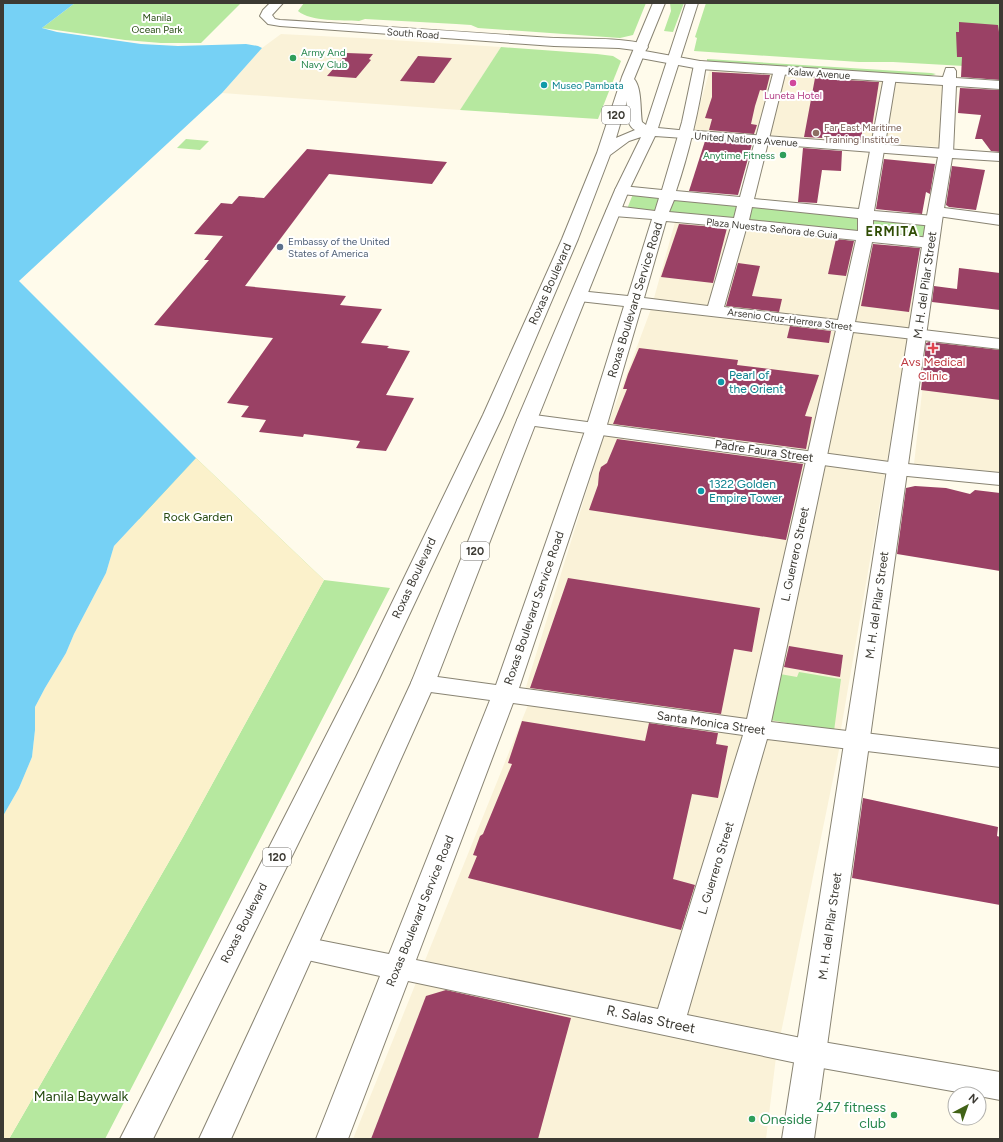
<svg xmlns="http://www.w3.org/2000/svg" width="1003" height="1142" font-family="Figtree,sans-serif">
	<rect width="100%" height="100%" fill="#fffbeb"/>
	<g fill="#faf2d8">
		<polygon points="281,34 360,38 501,47 460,110 222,93 262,48"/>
		<polygon points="710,69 944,83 940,147 693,130"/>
		<polygon points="675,222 918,249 908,339 840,735 525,690 604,435 651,309"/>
		<polygon points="928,339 1000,348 1000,472 914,464"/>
		<polygon points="528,705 840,745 776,1057 766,1139 353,1139"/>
	</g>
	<g fill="#b6e89f">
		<polygon points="75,3 241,3 201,43 161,43 125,40 42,28"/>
		<path d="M304 3H646L633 35 620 38 478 28 471 25 456 24 365 19 359 21C342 20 311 22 298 11Z"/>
		<polygon points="670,3 684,3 673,32 664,31 671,11"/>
		<polygon points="706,3 1000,3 1000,68 893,62 859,62 694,51 697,38 695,37"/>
		<polygon points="501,47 597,54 613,56 621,61 598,119 460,110"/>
		<polygon points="707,59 931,73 936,74 930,76 707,61"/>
		<polygon points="186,139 209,141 200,150 177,148"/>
		<polygon points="633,194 938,224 936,242 627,209"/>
		<polygon points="196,458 324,580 390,588 105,1139 9,1139 182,839 324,580 138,519"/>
		<polygon points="799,672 841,679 834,731 770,720 780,674 797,677"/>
	</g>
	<polygon fill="#fbf1cb" points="196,458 324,580 182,839 9,1139 3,1139 3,816 19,788 32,757 35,730 35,707 45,688 66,653 74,634 106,573 114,546"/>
	<polygon fill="#76d1f5" points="3,3 75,3 42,28 57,32 141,44 178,46 246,44 258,46 262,48 222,93 19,281 196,458 114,546 106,573 74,634 66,653 45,688 35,707 35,730 32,757 19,788 3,816"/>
	<g fill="#9a4165">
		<polygon points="959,22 998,25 1000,39 1000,80 961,77 962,57 957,57 956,32 959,32"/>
		<polygon points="347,53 373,54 369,59 371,60 356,78 327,76"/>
		<polygon points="418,56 452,58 434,83 400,81"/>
		<polygon points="712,72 770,75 766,91 760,90 755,106 751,124 757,125 754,134 709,130 712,119 705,118 712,97"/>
		<polygon points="815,78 879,82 872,127 863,126 861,140 804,137"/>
		<polygon points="960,88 1000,90 1000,152 991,151 982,139 975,139 981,115 958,113"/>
		<polygon points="705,141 752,144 738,195 689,191"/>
		<polygon points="803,148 842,151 841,171 822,170 817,203 798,202"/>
		<polygon points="307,149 447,162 432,184 329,174 245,286 346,296 340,305 382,309 361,343 389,346 387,348 410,351 386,395 414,398 386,451 356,448 360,441 304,434 303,437 259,432 266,420 241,417 249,406 227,403 273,338 154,325 209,260 204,260 223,236 194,234 221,203 232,204 239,196 264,198"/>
		<polygon points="884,159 935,164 930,194 926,192 922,214 876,209"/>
		<polygon points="952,166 985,170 976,210 949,207 946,205"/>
		<polygon points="679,224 727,228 713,283 661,277"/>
		<polygon points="836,239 854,241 846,276 828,274"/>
		<polygon points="873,244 920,248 909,312 861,306"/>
		<polygon points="738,263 760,266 752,296 782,299 779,312 726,306"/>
		<polygon points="959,268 1000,273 1000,310 932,302 934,286 957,289"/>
		<polygon points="790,326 831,331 829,343 787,338"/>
		<polygon points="929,342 1000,350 1000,400 921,390 926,343"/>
		<polygon points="639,348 738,360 737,365 819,375 805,416 812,417 806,449 613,424 627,389 623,389 628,374"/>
		<polygon points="617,439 803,464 786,540 589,510 598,485 599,473 601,467 607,463"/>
		<polygon points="915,486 946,488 970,494 975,490 1000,493 1000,571 897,554 906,488"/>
		<polygon points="568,578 760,608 752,652 734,649 721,714 530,688"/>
		<polygon points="789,646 843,655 840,677 784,667"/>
		<polygon points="522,721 645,741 649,723 718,733 716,744 728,746 718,798 692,794 673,879 695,885 681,930 468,878 477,856 473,855 480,836 483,834 512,764 508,763"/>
		<polygon points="863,798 998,827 997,836 1000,837 1000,905 852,878"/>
		<polygon points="446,990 571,1018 538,1139 371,1139 426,996"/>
	</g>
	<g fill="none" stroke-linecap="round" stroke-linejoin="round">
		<g stroke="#898473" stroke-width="2">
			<g id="minor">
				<path d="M270 3H283L272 15 275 19 280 20C366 25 452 31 537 37 573 40 611 36 646 44L648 47 646 50 642 51 619 48 554 46 280 26 268 24 260 16 263 10Z"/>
				<path d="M700 61 704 62 706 65C699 108 690 150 676 191L740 197 774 70 776 67H784L786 70 754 199 859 209 884 77 886 74H894L896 77 874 211 934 216 939 218 942 221 939 224 934 226 873 220V232L931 238 937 240 939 243 937 246 931 248 872 242 855 322 1000 339V349L853 332 771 722 1000 749V767L767 739 687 1015 811 1040 1000 1072V1100L979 1096V1094H969L811 1066 408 981 348 1139H316L380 976 303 959 293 956 288 948 293 940 303 937 389 954 490 700 423 691 414 689 411 683 414 677 423 675 496 685 586 428 624 306 579 301 573 300 571 296 573 292 579 291 628 296 652 219 614 216 609 214 606 211 609 208 614 206 655 211 659 198 622 194 617 193 615 190 617 187 622 186 662 190 682 122 694 65 696 62ZM674 200 737 206 734 218 669 212ZM752 207 858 218V231L749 220ZM666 221 731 227 708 306 644 298ZM746 229 856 240 838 320 724 307ZM641 308 836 330 747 719 519 688 606 428ZM513 703 743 735 658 1009 416 960Z"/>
				<polygon points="936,207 1000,215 1000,225 931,215 928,212 931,209"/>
			</g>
		</g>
		<g stroke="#898473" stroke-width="2">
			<g id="tertiary">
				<polygon points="639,50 700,61 943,77 946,68 954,68 956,71 956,78 1000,81 1000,89 956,86 953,153 951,156 946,157 941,156 939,153 943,85 700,69 635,57 633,54 635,51"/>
				<polygon points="527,414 897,463 1000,473 1000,485 897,475 520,424 517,420 520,416"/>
			</g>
		</g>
		<g stroke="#898473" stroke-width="2">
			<polygon id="secondary" points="684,130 1000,153 1000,161 952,158 942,221 814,1139 782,1139 926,221 938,157 679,137 677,134 679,131"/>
		</g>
		<g stroke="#898473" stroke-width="2">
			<path id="trunk" d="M653 3H665L634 79C642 88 640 110 642 122L646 125 686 3H698L658 128 689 131 691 134 689 137 684 138 655 136 629 190 537 420 435 683 231 1139H199L411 683 517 420 615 190 641 137 629 141 610 155 578 239 503 415 380 677 153 1139H120L356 677 483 415 562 239 597 153 622 77ZM627 101C626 110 626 125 635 130L616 138Z"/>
		</g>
		<use href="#minor" fill="#fff" fill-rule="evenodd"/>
		<use href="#tertiary" fill="#fff" fill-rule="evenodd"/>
		<use href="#secondary" fill="#fff" fill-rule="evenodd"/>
		<use href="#trunk" fill="#fff" fill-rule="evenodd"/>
	</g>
	<g fill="#2e9e5b" stroke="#fff" stroke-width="1.5">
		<circle cx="293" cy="58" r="4"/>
		<circle cx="783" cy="155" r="4"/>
		<circle cx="894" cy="1115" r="4"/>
		<circle cx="752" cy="1119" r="4"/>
	</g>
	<circle fill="#d1479c" stroke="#fff" stroke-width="1.5" cx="793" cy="83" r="4"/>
	<g fill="#0f9aa8" stroke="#fff" stroke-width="1.5">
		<circle cx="544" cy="85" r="4"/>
		<circle cx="721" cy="382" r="4"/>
		<circle cx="701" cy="491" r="4"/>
	</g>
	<circle fill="#8d6e63" stroke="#fff" stroke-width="1.5" cx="816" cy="133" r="4"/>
	<circle fill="#5c6f8a" stroke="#fff" stroke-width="1.5" cx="280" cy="247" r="4"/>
	<path fill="#e0444e" stroke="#fff" stroke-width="1.5" d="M931 342h4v4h4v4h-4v4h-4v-4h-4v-4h4z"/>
	<g text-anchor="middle" stroke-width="4" stroke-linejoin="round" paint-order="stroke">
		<g font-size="10" fill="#264a11" stroke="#fff">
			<text x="157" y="21">Manila<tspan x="157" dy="12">Ocean Park</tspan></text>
		</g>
		<g font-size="10" fill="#3c3a33" stroke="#fff">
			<text transform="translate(413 33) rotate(4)" y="4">South Road</text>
			<text transform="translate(819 73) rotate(4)" y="4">Kalaw Avenue</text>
			<text transform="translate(746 139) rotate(4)" y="4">United Nations Avenue</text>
			<text transform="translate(772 228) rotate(6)" y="4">Plaza Nuestra Señora de Guia</text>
			<text transform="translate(790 319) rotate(7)" y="4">Arsenio Cruz-Herrera Street</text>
		</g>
		<g font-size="10" fill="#27864d" stroke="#fff" text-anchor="start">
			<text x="301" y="56">Army And<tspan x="301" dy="12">Navy Club</tspan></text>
			<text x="775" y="159" text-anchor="end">Anytime Fitness</text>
		</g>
		<g font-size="10" fill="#0d838f" stroke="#fff" text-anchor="start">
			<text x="552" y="89">Museo Pambata</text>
		</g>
		<g font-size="10" fill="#b23c85" stroke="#fff">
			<text x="793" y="99">Luneta Hotel</text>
		</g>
		<g font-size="10" fill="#785e54" stroke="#fff" text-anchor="start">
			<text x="824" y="131">Far East Maritime<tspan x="824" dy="12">Training Institute</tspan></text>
		</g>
		<g font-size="10" fill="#4e5e75" stroke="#fff" text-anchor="start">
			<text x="288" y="245">Embassy of the United<tspan x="288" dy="12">States of America</tspan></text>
		</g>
		<g fill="#fff" stroke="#767570" stroke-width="1">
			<rect x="602" y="106" width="28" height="18" rx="3"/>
			<rect x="461" y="542" width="28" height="18" rx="3"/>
			<rect x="263" y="848" width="28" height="18" rx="3"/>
		</g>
		<g font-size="11" font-weight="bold" fill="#3c3a33">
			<text x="616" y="119">120</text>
			<text x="475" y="555">120</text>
			<text x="277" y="861">120</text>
		</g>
		<g font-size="12" fill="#3c3a33" stroke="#fff">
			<text transform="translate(550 284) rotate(-66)" y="4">Roxas Boulevard</text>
			<text transform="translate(925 285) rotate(-82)" y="4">M. H. del Pilar Street</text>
			<text transform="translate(635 300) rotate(-73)" y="4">Roxas Boulevard Service Road</text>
			<text transform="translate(764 451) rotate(8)" y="4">Padre Faura Street</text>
			<text transform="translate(795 554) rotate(-78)" y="4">L. Guerrero Street</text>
			<text transform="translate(414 578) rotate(-65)" y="4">Roxas Boulevard</text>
			<text transform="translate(877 605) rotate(-82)" y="4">M. H. del Pilar Street</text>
			<text transform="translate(534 608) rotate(-71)" y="4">Roxas Boulevard Service Road</text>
			<text transform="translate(711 723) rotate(8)" y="4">Santa Monica Street</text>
			<text transform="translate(716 868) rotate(-73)" y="4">L. Guerrero Street</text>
			<text transform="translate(420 911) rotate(-68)" y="4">Roxas Boulevard Service Road</text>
			<text transform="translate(244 923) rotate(-63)" y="4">Roxas Boulevard</text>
			<text transform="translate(830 926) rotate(-82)" y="4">M. H. del Pilar Street</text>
		</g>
		<g font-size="12" fill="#be3a42" stroke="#fff">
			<text x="933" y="366">Avs Medical<tspan x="933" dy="14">Clinic</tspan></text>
		</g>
		<g font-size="12" fill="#0d838f" stroke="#fff" text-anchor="start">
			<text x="729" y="379">Pearl of<tspan x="729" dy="14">the Orient</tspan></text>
			<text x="709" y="488">1322 Golden<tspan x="709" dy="14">Empire Tower</tspan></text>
		</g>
		<g font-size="12" fill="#264a11" stroke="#fff">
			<text x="198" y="521">Rock Garden</text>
		</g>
		<g font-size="13" font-weight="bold" letter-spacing="1" fill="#304d05" stroke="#fff">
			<text x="892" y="236">ERMITA</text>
		</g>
		<g font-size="14" fill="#3c3a33" stroke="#fff">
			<text transform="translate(651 1019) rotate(12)" y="5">R. Salas Street</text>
		</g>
		<g font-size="14" fill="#264a11" stroke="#fff">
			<text x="81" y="1101">Manila Baywalk</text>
		</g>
		<g font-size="14" fill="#27864d" stroke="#fff" text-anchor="end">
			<text x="886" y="1112">247 fitness<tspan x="886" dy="16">club</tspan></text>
			<text x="760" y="1124" text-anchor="start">Oneside</text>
		</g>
	</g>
	<rect width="1003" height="1142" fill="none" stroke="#3c3a33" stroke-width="8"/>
	<g transform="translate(967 1106) rotate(41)"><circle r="19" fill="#ffffff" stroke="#b1b0ad"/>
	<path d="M0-3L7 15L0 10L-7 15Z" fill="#416217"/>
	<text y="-6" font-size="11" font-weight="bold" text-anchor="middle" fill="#3c3a33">N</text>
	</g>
</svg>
